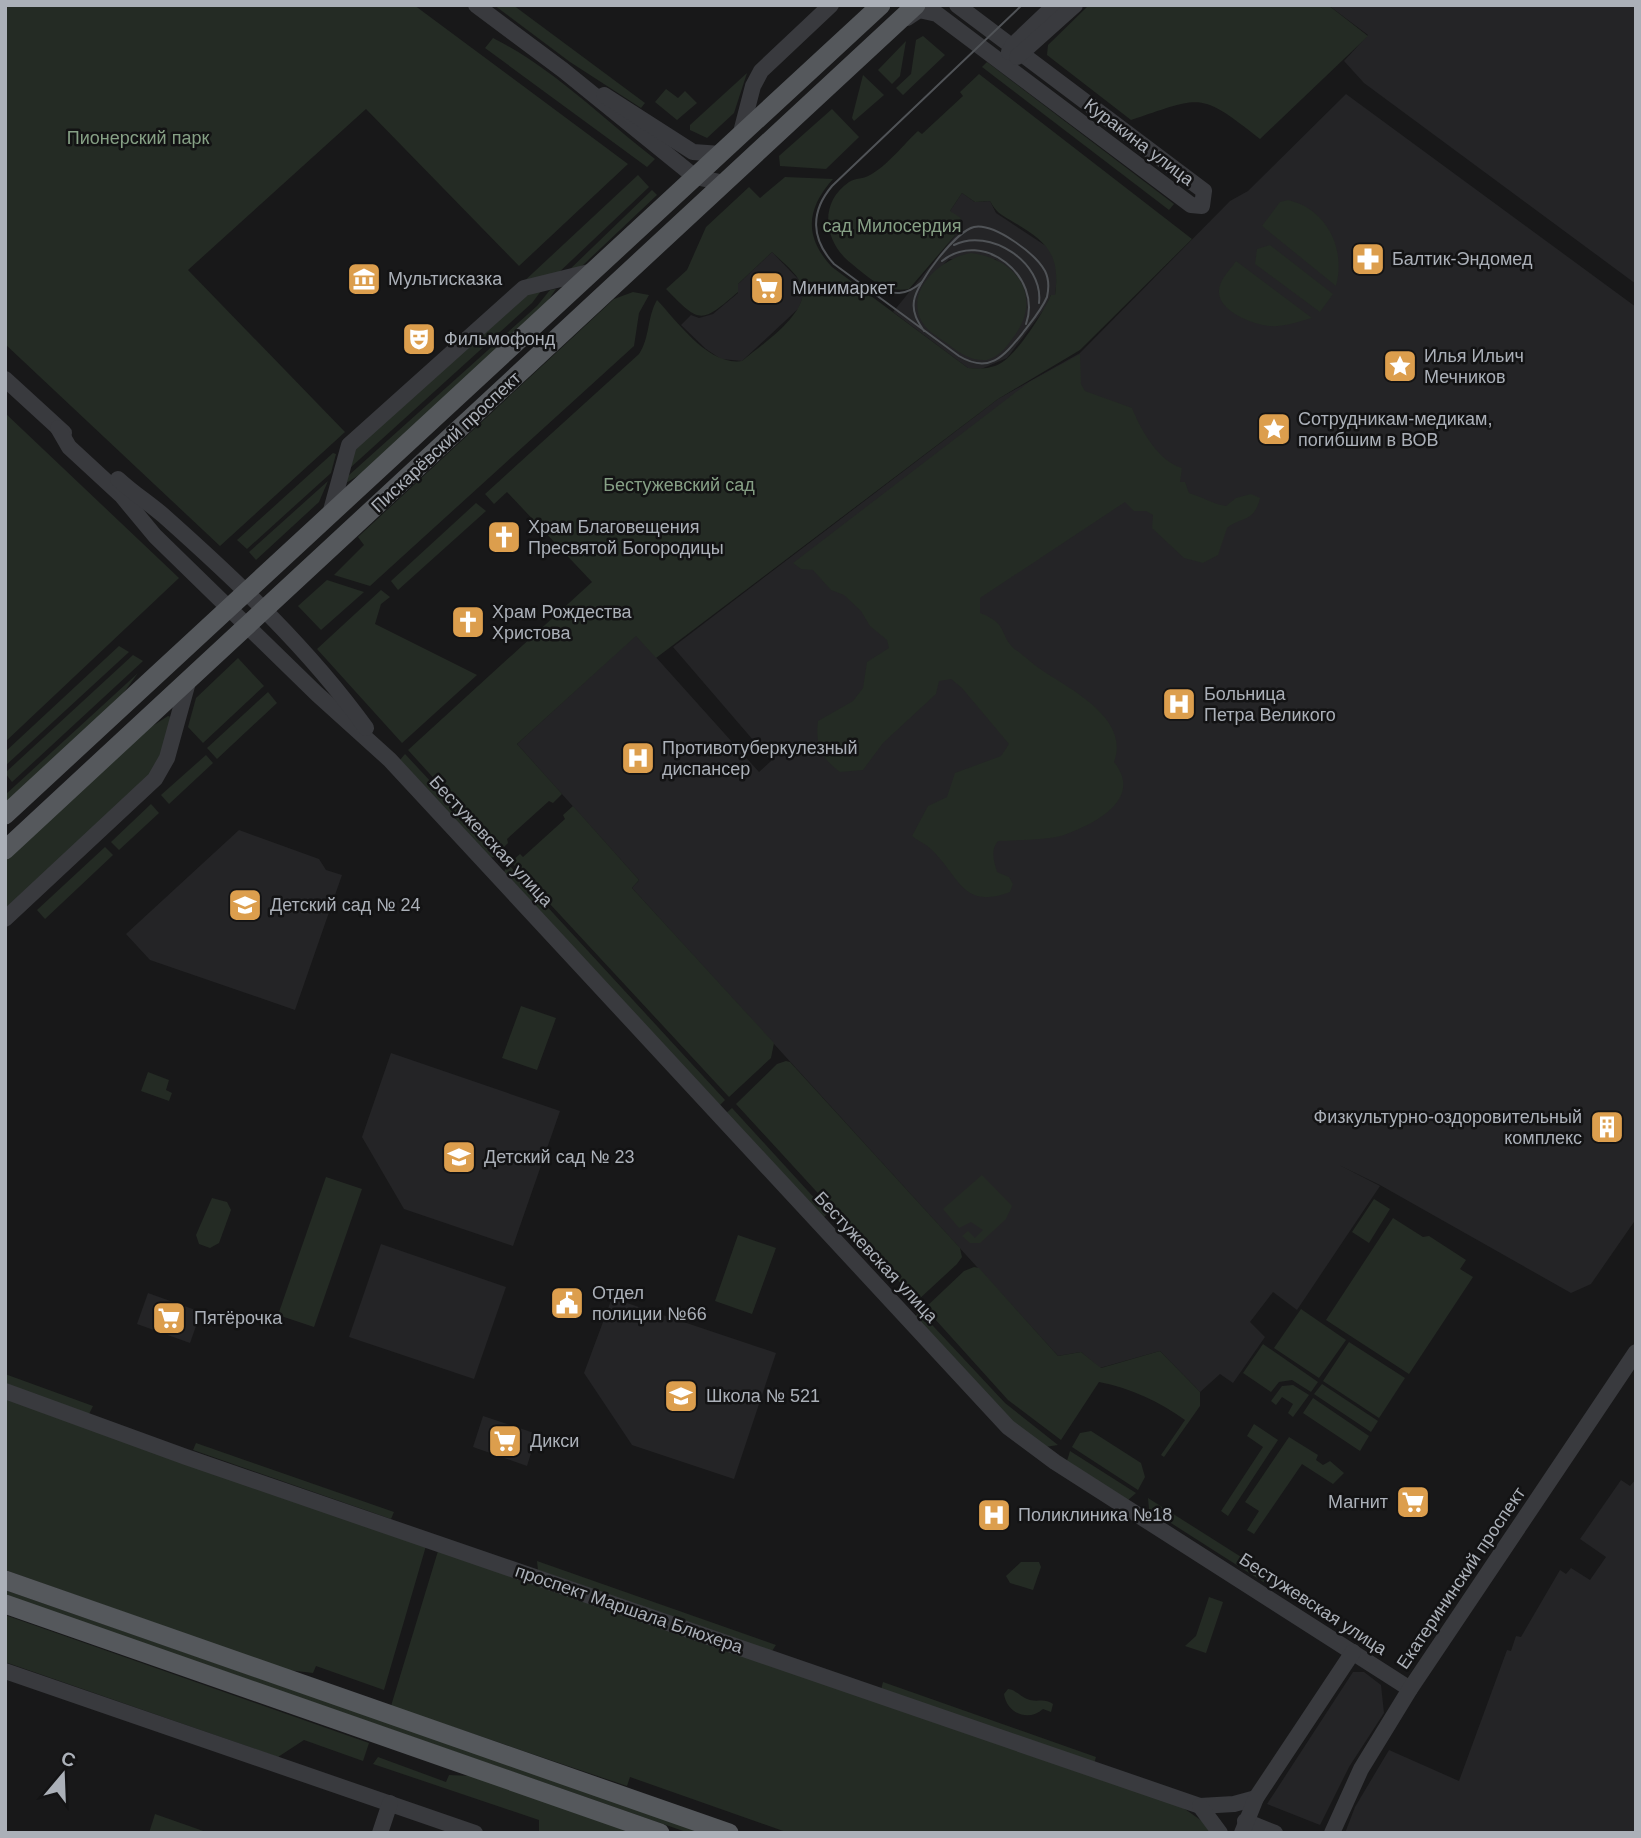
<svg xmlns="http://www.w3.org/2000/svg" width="1641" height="1838" font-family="Helvetica,sans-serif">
	<rect width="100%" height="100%" fill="#181819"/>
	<g fill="#242426" fill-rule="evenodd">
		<polygon points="1328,5 1636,5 1636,284 1364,83 1344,61 1368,35"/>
		<polygon points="1346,94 1636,307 1636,1219 1591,1284 1571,1293 1380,1185 1339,1165 1380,1186 1297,1310 1273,1292 1250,1322 1265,1337 1233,1383 1220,1374 1200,1392 1160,1351 1100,1368 1081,1352 1058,1356 632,888 639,880 517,744 636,635 759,772 771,761 673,647 998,399 1080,353 1230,201 1248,191"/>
		<path d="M962 193 975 202 990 201 996 213 1046 246 1053 254 1058 271 1055 295H1051L1045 308 1007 358 981 369 968 368 893 312 957 233 953 229 950 211ZM949 259H995L1013 273 924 285Z"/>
		<polygon points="772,252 800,281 804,293 799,308 742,361 721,359 706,349 681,325 691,315 699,318 713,314 738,293 738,284"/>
		<polygon points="239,830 319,859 326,870 342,875 295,1010 150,960 126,934"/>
		<polygon points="391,1053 560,1111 513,1246 404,1209 362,1137"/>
		<polygon points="381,1244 506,1287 474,1379 349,1337"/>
		<polygon points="148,1293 201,1312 190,1343 137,1324"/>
		<polygon points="612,1298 776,1353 734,1479 632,1445 584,1373"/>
		<polygon points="483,1416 537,1434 527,1466 473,1447"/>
		<polygon points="1636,1479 1636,1833 1345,1833 1355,1807 1389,1750 1459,1781 1507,1650 1511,1651 1516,1636 1521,1637 1560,1570 1566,1574 1571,1568 1590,1580 1606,1557 1580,1539 1621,1480 1630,1486"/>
		<polygon points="1353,1672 1364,1672 1381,1685 1384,1713 1349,1767 1320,1825 1267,1804"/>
	</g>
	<g fill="#242b24">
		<polygon points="5,5 414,5 628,164 519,266 366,109 188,270 345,432 220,546 5,344"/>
		<polygon points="494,5 513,5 645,103 641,108 570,62"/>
		<path d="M1089 5H1328L1368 36 1260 139C1199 91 1203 96 1131 120L1047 55 1048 45Z"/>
		<polygon points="923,36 945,55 903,95 896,88 911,74 916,40"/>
		<path d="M493 38C553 68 602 118 655 159L647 167 485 48Z"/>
		<polygon points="906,41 900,76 892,84 878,70"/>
		<polygon points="987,62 1174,204 1169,210 982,67"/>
		<polygon points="747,73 734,113 707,138 690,130 690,125"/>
		<path d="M979 74 1192 239 1080 350 998 399 656 658 636 636 517 744 562 794 553 803 549 801 507 839 508 843 500 851 408 750 592 582 507 492 494 504 485 494 639 354C650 338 647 317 657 300 678 322 708 366 742 361 761 345 813 311 801 284 796 272 781 261 772 252L738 284V292C701 324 700 324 666 289L687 270 706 227 749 187 760 198 785 177 833 179C806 209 804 237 832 267L968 368C980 369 991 369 1001 363 1018 353 1043 313 1051 295H1055C1061 252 1045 241 1010 220 1000 214 996 212 990 201L975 202 962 193 950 211 961 218 953 229 957 233 909 289C885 293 870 279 852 264 825 244 817 204 849 182 855 178 864 179 870 175 887 166 904 144 918 131L922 134 963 96 960 92Z"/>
		<polygon points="863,75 884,95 854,121 852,118"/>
		<polygon points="666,89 678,98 685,91 697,103 677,120 655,102"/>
		<polygon points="832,109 859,137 826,169 780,166 779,156"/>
		<polygon points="638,175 649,187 554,277 519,286"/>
		<polygon points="652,190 657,195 583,265 564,275"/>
		<path d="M1288 200C1327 209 1346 249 1336 286L1262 226 1280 202Z"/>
		<polygon points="1270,245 1333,294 1320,312 1255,264 1257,249"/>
		<path d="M971 253C1019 259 1044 299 1012 339 1005 349 999 356 987 360 971 361 961 354 948 344 938 337 925 330 920 318 907 287 944 257 971 253Z"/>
		<path d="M1236 261 1312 318C1297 322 1279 329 1263 325 1247 322 1217 309 1219 290 1220 279 1230 270 1236 261Z"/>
		<polygon points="556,289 540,312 369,469 346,483 348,476 537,306 550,290"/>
		<polygon points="541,291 532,303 350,468 355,446 527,294"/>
		<polygon points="633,292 649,295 639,313 634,346 370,586 334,575 364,545 358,537 614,299"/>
		<path d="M1080 354 1081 384 1085 391 1132 408C1141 430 1158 461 1182 468L1180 482H1185L1189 493C1203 497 1212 504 1226 506L1236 498 1251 494 1260 498C1254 523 1242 516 1227 528L1218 555 1203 563 1184 558 1152 528 1153 515 1146 511H1134L1125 502 980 598V613C1010 624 998 636 1016 650 1026 657 1036 667 1046 673 1074 691 1130 720 1114 762 1144 799 1095 824 1064 835 1051 840 1014 840 998 841 990 850 994 861 997 872L1009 877 1013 884 1010 892C962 910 960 877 931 849 926 844 918 841 912 836L928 806 947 797 955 773 1001 756 1009 744 962 688 951 679 939 681 936 694 883 743 863 770 840 772C821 758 815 744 818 721L853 701 863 688 867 662 889 648 887 640 870 626 861 611 844 595 831 590 813 570 801 569 793 563 1029 382Z"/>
		<polygon points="5,413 179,578 5,742"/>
		<polygon points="333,453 336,454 331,473 247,549 237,540"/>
		<polygon points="328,481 319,502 256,560 249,552"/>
		<polygon points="476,503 486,511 398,590 391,581"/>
		<polygon points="327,580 364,592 321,630 298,606"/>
		<polygon points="381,590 390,597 381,604 375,624 477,675 402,743 317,649"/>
		<polygon points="119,646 129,652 5,766 5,752"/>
		<polygon points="133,655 143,661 12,782 5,773"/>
		<polygon points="238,658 264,686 203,743 188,727 196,698"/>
		<polygon points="138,673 122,695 5,803 5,795"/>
		<polygon points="268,692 277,703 217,759 207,748"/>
		<polygon points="168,716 171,717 165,747 153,772 5,909 5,859 140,734"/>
		<polygon points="405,754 499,855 491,858 400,760"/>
		<polygon points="206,755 213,763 169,804 161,795"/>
		<polygon points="151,804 159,813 119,850 111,842"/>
		<polygon points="573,806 639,880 632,888 774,1043 771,1058 729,1097 511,862 520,854 523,857 565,819 563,815"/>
		<polygon points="105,847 113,855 45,919 37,910"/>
		<polygon points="508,864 725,1100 719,1106 504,872"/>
		<polygon points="521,1006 556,1018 537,1070 502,1058"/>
		<polygon points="786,1061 790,1062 960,1248 962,1257 957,1264 917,1301 736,1104 777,1064"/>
		<polygon points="148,1072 169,1080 166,1090 172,1093 169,1101 141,1091"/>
		<polygon points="732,1108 828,1213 823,1218 725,1114"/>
		<polygon points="982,1175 1012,1206 1006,1219 980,1243 970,1243 962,1236 968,1231 975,1238 983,1230 971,1222 959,1228 943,1209"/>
		<polygon points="326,1177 362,1189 314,1327 278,1315"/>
		<polygon points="212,1198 227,1202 231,1210 219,1243 210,1248 199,1244 196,1235"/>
		<polygon points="1374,1199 1390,1209 1369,1243 1352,1232"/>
		<polygon points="1393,1218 1423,1237 1429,1236 1466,1260 1460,1269 1473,1277 1409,1374 1326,1320"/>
		<polygon points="738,1235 776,1248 752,1314 715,1301"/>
		<path d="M974 1267 979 1268 1058 1356 1081 1352 1101 1368 1160 1351 1200 1392V1406L1164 1457 1161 1455 1185 1420C1159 1401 1130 1388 1099 1382L1061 1440 1008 1400 925 1308 964 1271Z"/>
		<polygon points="1301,1309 1346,1340 1319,1378 1274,1348"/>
		<polygon points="920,1312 1005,1403 1058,1445 1045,1447 1012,1423 913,1318"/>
		<polygon points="1349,1342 1405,1378 1379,1418 1323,1381"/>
		<polygon points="1263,1344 1318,1382 1311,1392 1292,1380 1279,1382 1271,1392 1243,1373"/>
		<polygon points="5,1374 93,1406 89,1414 17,1388 5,1383"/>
		<polygon points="1322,1384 1378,1421 1371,1432 1314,1394"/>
		<polygon points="1293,1385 1309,1395 1293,1417 1288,1413 1293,1404 1282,1397 1276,1405 1271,1401 1282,1386"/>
		<polygon points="5,1398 426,1546 384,1690 316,1666 313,1673 288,1670 5,1570"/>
		<polygon points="1313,1398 1369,1436 1360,1451 1303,1413"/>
		<polygon points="1254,1424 1278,1440 1228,1516 1221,1511 1263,1447 1247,1436"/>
		<polygon points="1091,1431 1141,1463 1145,1477 1138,1490 1072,1447 1080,1433"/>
		<polygon points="1289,1437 1318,1455 1316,1460 1323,1465 1330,1461 1344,1473 1333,1484 1302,1464 1254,1534 1247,1530 1259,1511 1245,1502"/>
		<polygon points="196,1443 394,1512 391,1519 193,1450"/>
		<polygon points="1070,1451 1136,1493 1128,1500 1067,1461"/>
		<polygon points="1148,1498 1276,1579 1268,1585 1149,1509"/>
		<polygon points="438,1551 1182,1807 1202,1821 1211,1833 789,1833 630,1777 627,1786 391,1706"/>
		<polygon points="537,1561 776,1645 772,1651 538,1570"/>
		<polygon points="1021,1562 1039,1562 1041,1567 1033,1590 1010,1583 1006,1576"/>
		<polygon points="5,1590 705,1833 689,1833 5,1595"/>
		<polygon points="1209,1597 1223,1602 1206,1653 1185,1646 1196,1636"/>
		<polygon points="5,1615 369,1743 363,1761 304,1740 278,1757 5,1662"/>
		<polygon points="883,1682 1096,1757 1094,1764 881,1690"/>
		<path d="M1008 1689C1017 1690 1021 1698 1030 1700 1039 1702 1045 1698 1053 1704L1051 1712 1043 1709C1029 1722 1007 1714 1004 1694Z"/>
		<polygon points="378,1757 446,1782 449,1775 472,1776 636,1833 539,1833 539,1820 373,1764"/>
		<polygon points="155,1814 209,1833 149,1833"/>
	</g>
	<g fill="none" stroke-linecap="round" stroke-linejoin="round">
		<g stroke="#393a3e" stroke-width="16">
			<polyline points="476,5 563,70 695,177 725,183"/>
			<polyline points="907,18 919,10 937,14 1191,205 1202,206 1204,191 957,5"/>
			<polyline points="1009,52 1013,45 1055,5"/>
			<polyline points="1017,57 1075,5"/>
			<polyline points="604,95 693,152 721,154"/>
			<polyline points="740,136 753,86 761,71 831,5"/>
			<polyline points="5,379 64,433"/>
			<polyline points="58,428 69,447 121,495 155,536 317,694 390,760 1008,1427 1055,1462 1410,1689"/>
			<path d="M118 479C133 493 149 503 164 516 237 581 309 649 366 728"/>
			<polyline points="330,514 349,445 524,288 589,272"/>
			<polyline points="5,919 155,779 167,758 188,682"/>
			<polyline points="5,1391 186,1457 1200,1806 1234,1804 1256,1798"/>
			<polyline points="5,1671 475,1833"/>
			<polyline points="1200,1806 1220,1833"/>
			<polyline points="1245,1821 1275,1833"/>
			<polyline points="380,1833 390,1803"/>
			<polyline points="1242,1833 1256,1798 1353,1652"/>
			<polyline points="1332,1833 1361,1769 1410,1689 1636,1352"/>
		</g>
		<g stroke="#55585c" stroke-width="19">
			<polyline points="5,815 881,5"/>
			<polyline points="5,850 916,5"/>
			<polyline points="5,1580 729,1833"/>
			<polyline points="5,1604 660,1833"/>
		</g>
		<g stroke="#505357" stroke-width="2">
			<path d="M954 245C989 227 1044 262 1039 303"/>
			<path d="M942 261C983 228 1043 277 1026 324"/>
			<path d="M875 286C893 296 906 296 922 282"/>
			<path d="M924 331C918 322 912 313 914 301 916 283 956 231 974 227 994 223 1035 253 1045 271 1049 279 1049 288 1047 297 1041 311 1031 322 1022 334 1003 357 989 374 959 356L834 264C811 239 810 212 832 186L1022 5"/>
		</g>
	</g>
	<defs>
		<g id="pharmacy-square" transform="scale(1.75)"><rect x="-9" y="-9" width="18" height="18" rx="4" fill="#dc9e4d" stroke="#131314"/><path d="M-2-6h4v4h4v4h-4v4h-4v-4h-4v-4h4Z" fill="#fff"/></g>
		<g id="museum-square" transform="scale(1.75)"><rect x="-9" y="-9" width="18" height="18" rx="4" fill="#dc9e4d" stroke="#131314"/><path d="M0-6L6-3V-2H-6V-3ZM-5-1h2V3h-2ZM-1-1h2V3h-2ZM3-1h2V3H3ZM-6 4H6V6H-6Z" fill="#fff"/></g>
		<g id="supermarket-square" transform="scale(1.75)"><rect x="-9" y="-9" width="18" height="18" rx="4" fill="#dc9e4d" stroke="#131314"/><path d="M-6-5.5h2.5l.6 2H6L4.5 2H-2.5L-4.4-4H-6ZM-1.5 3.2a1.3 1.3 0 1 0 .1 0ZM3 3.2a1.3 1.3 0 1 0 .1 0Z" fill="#fff"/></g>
		<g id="theatre-square" transform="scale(1.75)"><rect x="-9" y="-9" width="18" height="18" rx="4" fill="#dc9e4d" stroke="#131314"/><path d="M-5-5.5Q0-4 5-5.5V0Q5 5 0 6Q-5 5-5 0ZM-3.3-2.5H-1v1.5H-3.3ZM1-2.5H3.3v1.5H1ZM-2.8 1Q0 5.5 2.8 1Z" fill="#fff"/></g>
		<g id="sight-square" transform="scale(1.75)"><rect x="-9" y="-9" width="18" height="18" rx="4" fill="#dc9e4d" stroke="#131314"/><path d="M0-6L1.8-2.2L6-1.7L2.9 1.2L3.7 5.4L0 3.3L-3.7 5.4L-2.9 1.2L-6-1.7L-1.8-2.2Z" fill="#fff"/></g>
		<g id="church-square" transform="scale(1.75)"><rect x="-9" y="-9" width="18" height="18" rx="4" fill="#dc9e4d" stroke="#131314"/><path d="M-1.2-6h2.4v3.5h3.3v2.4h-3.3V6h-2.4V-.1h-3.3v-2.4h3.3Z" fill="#fff"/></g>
		<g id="hospital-square" transform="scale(1.75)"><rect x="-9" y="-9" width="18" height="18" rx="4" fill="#dc9e4d" stroke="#131314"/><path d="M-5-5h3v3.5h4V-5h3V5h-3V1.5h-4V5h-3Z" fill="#fff"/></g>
		<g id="school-square" transform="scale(1.75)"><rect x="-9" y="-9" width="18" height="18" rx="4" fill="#dc9e4d" stroke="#131314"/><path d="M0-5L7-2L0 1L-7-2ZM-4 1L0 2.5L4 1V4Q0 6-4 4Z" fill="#fff"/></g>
		<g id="building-square" transform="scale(1.75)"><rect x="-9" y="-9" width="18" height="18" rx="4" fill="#dc9e4d" stroke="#131314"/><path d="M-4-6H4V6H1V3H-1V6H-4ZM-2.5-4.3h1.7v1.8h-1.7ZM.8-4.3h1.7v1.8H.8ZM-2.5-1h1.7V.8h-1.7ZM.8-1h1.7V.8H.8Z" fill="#fff"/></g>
		<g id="civic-square" transform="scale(1.75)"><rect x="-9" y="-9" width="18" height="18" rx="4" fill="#dc9e4d" stroke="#131314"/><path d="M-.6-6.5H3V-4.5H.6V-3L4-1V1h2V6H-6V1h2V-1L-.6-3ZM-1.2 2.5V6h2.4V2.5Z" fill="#fff"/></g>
	</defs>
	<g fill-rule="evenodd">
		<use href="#pharmacy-square" x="1368" y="259"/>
		<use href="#museum-square" x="364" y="279"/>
		<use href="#supermarket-square" x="767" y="288"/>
		<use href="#theatre-square" x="419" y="339"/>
		<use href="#sight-square" x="1400" y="366"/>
		<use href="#sight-square" x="1274" y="429"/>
		<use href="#church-square" x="504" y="537"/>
		<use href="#church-square" x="468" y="622"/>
		<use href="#hospital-square" x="1179" y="704"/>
		<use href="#hospital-square" x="638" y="758"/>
		<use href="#school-square" x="245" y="905"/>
		<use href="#building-square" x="1607" y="1127"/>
		<use href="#school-square" x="459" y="1157"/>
		<use href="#civic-square" x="567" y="1303"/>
		<use href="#supermarket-square" x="169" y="1318"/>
		<use href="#school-square" x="681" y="1396"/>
		<use href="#supermarket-square" x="505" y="1441"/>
		<use href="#supermarket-square" x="1413" y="1502"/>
		<use href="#hospital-square" x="994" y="1515"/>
	</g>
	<g text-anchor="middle" stroke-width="5" stroke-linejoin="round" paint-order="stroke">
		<g font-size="18" fill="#86a085" stroke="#131314">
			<text x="138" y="144">Пионерский парк</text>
			<text x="892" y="232">сад Милосердия</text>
			<text x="679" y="491">Бестужевский сад</text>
		</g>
		<g font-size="18" fill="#abb0b8" stroke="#131314">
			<text transform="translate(1139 142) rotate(37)" y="6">Куракина улица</text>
			<text transform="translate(446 442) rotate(-43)" y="6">Пискарёвский проспект</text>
			<text transform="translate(491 841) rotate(47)" y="6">Бестужевская улица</text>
			<text transform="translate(876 1257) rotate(47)" y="6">Бестужевская улица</text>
			<text transform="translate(1461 1578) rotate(-56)" y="6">Екатерининский проспект</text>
			<text transform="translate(1313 1604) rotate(33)" y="6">Бестужевская улица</text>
			<text transform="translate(629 1609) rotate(19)" y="6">проспект Маршала Блюхера</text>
		</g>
		<g font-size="18" fill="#abb0b8" stroke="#131314" text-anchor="start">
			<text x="1392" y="265">Балтик-Эндомед</text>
			<text x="388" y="285">Мультисказка</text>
			<text x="792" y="294">Минимаркет</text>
			<text x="444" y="345">Фильмофонд</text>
			<text x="1424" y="362">Илья Ильич<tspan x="1424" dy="21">Мечников</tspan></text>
			<text x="1298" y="425">Сотрудникам-медикам,<tspan x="1298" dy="21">погибшим в ВОВ</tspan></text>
			<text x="528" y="533">Храм Благовещения<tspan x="528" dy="21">Пресвятой Богородицы</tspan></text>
			<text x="492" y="618">Храм Рождества<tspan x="492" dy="21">Христова</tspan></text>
			<text x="1204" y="700">Больница<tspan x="1204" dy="21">Петра Великого</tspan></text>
			<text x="662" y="754">Противотуберкулезный<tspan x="662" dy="21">диспансер</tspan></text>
			<text x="270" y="911">Детский сад № 24</text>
			<text x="1582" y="1123" text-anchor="end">Физкультурно-оздоровительный<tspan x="1582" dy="21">комплекс</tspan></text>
			<text x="484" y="1163">Детский сад № 23</text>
			<text x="592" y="1299">Отдел<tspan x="592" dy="21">полиции №66</tspan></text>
			<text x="194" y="1324">Пятёрочка</text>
			<text x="706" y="1402">Школа № 521</text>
			<text x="530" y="1447">Дикси</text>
			<text x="1388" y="1508" text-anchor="end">Магнит</text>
			<text x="1018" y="1521">Поликлиника №18</text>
		</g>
	</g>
	<rect width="1641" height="1838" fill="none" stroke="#abb0b8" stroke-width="14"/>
	<g transform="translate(63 1775) rotate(19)" stroke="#131314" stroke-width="5" paint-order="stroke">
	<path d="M0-5L12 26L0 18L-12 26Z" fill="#abb0b8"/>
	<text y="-10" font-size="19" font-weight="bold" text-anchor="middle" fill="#abb0b8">С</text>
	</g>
</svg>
